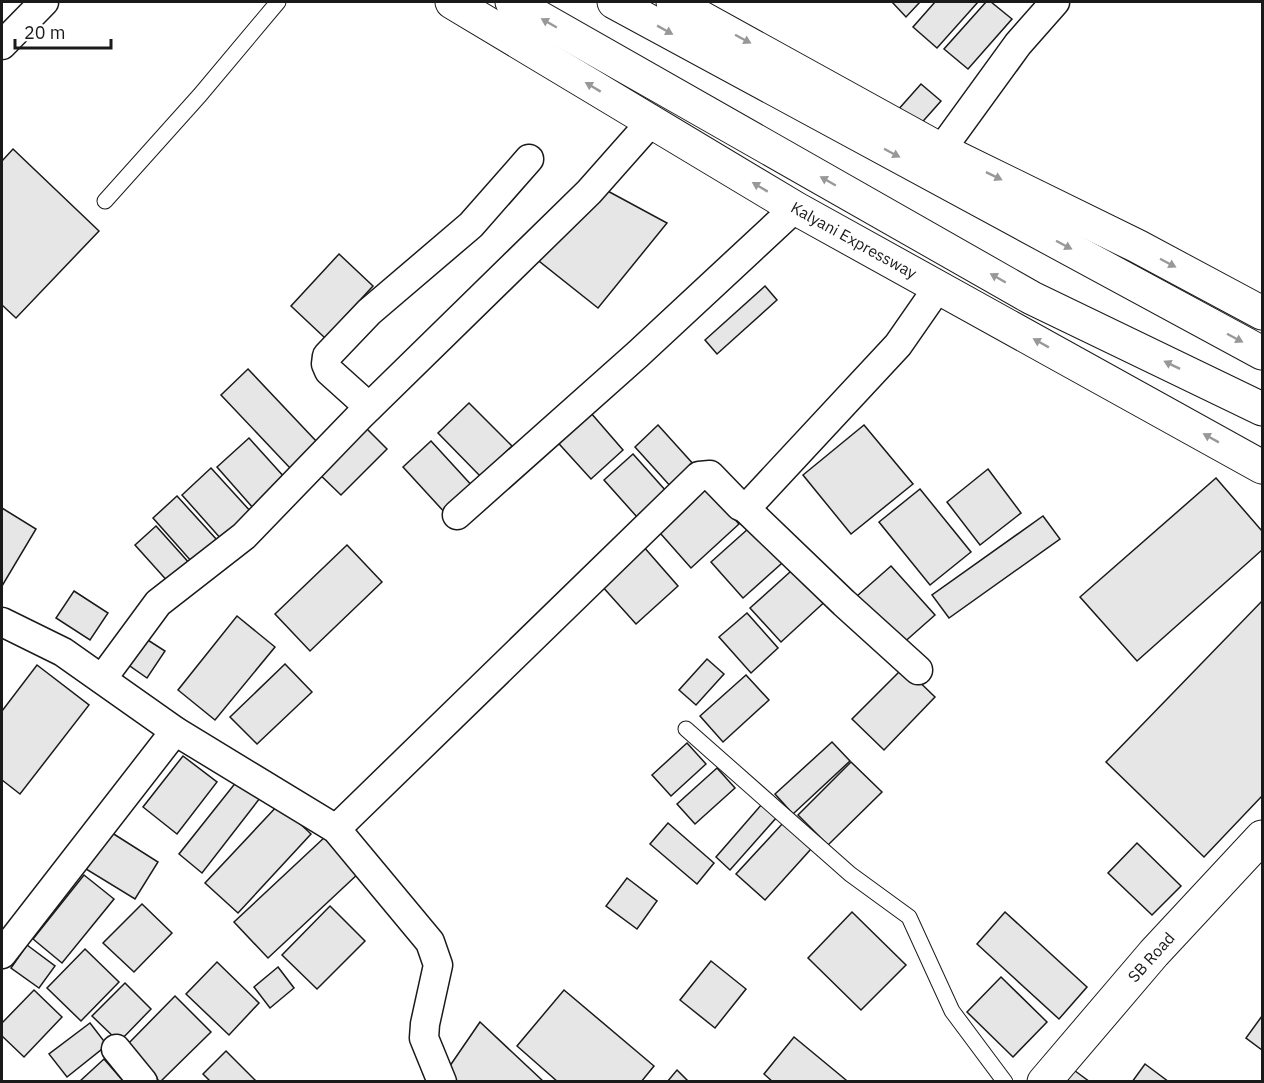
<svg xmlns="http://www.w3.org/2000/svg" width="1264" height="1083" font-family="'IBM Plex Sans',sans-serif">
	<rect width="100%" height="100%" fill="#fff"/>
	<g fill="#e6e6e6" stroke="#1a1a1a" stroke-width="1.5">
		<polygon points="892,2 920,2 906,17"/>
		<polygon points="935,2 978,2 937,48 913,27"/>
		<polygon points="986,2 991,2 1012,19 968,69 944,49"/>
		<polygon points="921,84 941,101 917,128 897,111"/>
		<polygon points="13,149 99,231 16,318 2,305 2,161"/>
		<polygon points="604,189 667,223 598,308 530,254"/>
		<polygon points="339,254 373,286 325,338 291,306"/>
		<polygon points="765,286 777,300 717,354 705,340"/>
		<polygon points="248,369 317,442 290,468 221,395"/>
		<polygon points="469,403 512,446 481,477 438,433"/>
		<polygon points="584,405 623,450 591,479 551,435"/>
		<polygon points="361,423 387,449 341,495 314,469"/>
		<polygon points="658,425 695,466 672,488 635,447"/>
		<polygon points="864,425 913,484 851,534 803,475"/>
		<polygon points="249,438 286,479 254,509 217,467"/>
		<polygon points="431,441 475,489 447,515 403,467"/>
		<polygon points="633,454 666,491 637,517 604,480"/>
		<polygon points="211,468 252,513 222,540 182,495"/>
		<polygon points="988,469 1021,513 980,545 947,502"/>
		<polygon points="1216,478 1262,531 1262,550 1137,661 1080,597"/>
		<polygon points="701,482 739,524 691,568 653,525"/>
		<polygon points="920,489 971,552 930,585 879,522"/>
		<polygon points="177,496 217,540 192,562 153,518"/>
		<polygon points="2,508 36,529 2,586"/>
		<polygon points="1043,516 1060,539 949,618 932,595"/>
		<polygon points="758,520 790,556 743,598 711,562"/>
		<polygon points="156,526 191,565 170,584 135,545"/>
		<polygon points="347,545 382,582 310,651 275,614"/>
		<polygon points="643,546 678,586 636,624 601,585"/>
		<polygon points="800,563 830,597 781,642 750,608"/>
		<polygon points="891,566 935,615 901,645 857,596"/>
		<polygon points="74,591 108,613 90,640 56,618"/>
		<polygon points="1262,601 1262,796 1204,857 1106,762"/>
		<polygon points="747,613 778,648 751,673 719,637"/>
		<polygon points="237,616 275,647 215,720 178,690"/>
		<polygon points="140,635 165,651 147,678 120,659"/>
		<polygon points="707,659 724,674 696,705 679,690"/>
		<polygon points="285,664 312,692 257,744 230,717"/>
		<polygon points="37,665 89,705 20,794 2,780 2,711"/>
		<polygon points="904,667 935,697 884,750 852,719"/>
		<polygon points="746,675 769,700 723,742 700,716"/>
		<polygon points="832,742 850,761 793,814 775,794"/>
		<polygon points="687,743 706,764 671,796 652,775"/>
		<polygon points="183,756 217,782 177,834 143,807"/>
		<polygon points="851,762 882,792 828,845 798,815"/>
		<polygon points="717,768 735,788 695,824 677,804"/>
		<polygon points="237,781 260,798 202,873 179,854"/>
		<polygon points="279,804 311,834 238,913 205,883"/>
		<polygon points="762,804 777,817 730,870 716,857"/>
		<polygon points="668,823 714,863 697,884 650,844"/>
		<polygon points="783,823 811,849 765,900 736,874"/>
		<polygon points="109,831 158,862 135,899 86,869"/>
		<polygon points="326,836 360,872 268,958 234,922"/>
		<polygon points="1137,843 1181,886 1152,915 1108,873"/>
		<polygon points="84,875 114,899 62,963 33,939"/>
		<polygon points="627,878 657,901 637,929 606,906"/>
		<polygon points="142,904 172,933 134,972 103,943"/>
		<polygon points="330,906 365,941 317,989 282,955"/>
		<polygon points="852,912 906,965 861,1010 808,958"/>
		<polygon points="1005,912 1087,987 1059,1019 977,944"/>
		<polygon points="27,945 55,966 39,988 11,968"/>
		<polygon points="85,949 119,982 81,1021 47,988"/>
		<polygon points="711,961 746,989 715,1028 680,1000"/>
		<polygon points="217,962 259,1003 229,1035 186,994"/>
		<polygon points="278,967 294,988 270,1008 254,987"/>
		<polygon points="1001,977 1047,1022 1013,1057 967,1012"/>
		<polygon points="125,983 151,1009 119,1042 92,1016"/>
		<polygon points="34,990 62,1017 24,1057 2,1036 2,1023"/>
		<polygon points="564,990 654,1066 641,1082 558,1082 517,1046"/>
		<polygon points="175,996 211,1032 160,1082 125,1047"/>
		<polygon points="1262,1016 1262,1050 1246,1038"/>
		<polygon points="480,1022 544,1082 453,1082 445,1073"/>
		<polygon points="90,1023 107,1045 67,1077 49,1054"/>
		<polygon points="794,1037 846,1080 844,1082 773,1082 764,1074"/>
		<polygon points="226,1051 257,1082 211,1082 203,1074"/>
		<polygon points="104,1059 124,1082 79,1082"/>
		<polygon points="1145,1064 1169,1082 1132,1082"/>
		<polygon points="1067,1065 1090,1082 1055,1082"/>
		<polygon points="677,1070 689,1082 667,1082"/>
	</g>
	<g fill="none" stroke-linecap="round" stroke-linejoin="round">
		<g stroke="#1a1a1a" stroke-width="17">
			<g id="lane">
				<polyline points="105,201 200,95 278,2"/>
				<polyline points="686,729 850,874 909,917 952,1011 1005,1082"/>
			</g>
		</g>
		<g stroke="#1a1a1a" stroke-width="31">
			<g id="street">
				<polyline points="2,45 44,2"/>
				<polyline points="941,150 1018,44 1055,2"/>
				<polyline points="369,407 329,371 326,364 327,356 369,312 471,225 529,159"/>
				<polyline points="745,508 844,603 918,670"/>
				<polyline points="457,515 638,354 795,208"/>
				<polyline points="2,622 63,652 175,731 336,829 430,942 438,965 425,1024 424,1038 442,1082"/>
				<polyline points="102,679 158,603 244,536 359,417 589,192 651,122"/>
				<polyline points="336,829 699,476 710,475 740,506 745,508 751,503 898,345 939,286"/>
				<polyline points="2,954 175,731"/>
				<polyline points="116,1049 143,1082"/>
			</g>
		</g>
		<g stroke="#1a1a1a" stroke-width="35">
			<polyline id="secondary" points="1044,1082 1154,953 1262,837"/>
		</g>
		<g stroke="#1a1a1a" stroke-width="35">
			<g id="highway">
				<polyline points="452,2 795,208 1262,467"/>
				<polyline points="512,2 1032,298 1262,409"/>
				<polyline points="614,2 1262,353"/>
				<polyline points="673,2 941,150 1137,246 1262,313"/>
			</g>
		</g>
		<use href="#lane" stroke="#fff" stroke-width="15"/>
		<use href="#street" stroke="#fff" stroke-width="28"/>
		<use href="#secondary" stroke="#fff" stroke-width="33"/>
		<use href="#highway" stroke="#fff" stroke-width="33"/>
	</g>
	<defs><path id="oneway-solid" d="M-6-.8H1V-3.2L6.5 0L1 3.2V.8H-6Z" transform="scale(1.5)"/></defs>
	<g fill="#989898">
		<use href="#oneway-solid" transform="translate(549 23) rotate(-150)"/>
		<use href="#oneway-solid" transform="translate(665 30) rotate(29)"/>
		<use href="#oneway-solid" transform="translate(743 39) rotate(28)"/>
		<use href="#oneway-solid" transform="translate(593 87) rotate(-149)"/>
		<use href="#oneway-solid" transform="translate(892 153) rotate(28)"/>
		<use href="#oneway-solid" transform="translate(994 176) rotate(26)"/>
		<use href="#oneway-solid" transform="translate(828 181) rotate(-150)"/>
		<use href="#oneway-solid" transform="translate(760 187) rotate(-149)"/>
		<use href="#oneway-solid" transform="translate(1064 245) rotate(28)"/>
		<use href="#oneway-solid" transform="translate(1168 263) rotate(28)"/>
		<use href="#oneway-solid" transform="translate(998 278) rotate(-150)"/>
		<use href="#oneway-solid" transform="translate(1235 338) rotate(28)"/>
		<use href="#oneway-solid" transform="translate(1041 343) rotate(-151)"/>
		<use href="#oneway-solid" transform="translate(1172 365) rotate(-154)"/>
		<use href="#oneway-solid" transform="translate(1211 438) rotate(-151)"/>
	</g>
	<g text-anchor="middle" stroke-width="4.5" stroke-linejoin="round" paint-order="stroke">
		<g font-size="16" fill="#1a1a1a" stroke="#fff">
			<text transform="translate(854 240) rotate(29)" y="6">Kalyani Expressway</text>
			<text transform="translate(1151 957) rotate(-48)" y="6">SB Road</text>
		</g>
	</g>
	<rect width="1264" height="1083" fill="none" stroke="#1a1a1a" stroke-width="6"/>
	<path d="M15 39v9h96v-9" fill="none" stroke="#1a1a1a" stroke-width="3"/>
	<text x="24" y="39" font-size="18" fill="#1a1a1a" stroke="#ffffff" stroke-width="4.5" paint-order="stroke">20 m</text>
</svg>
